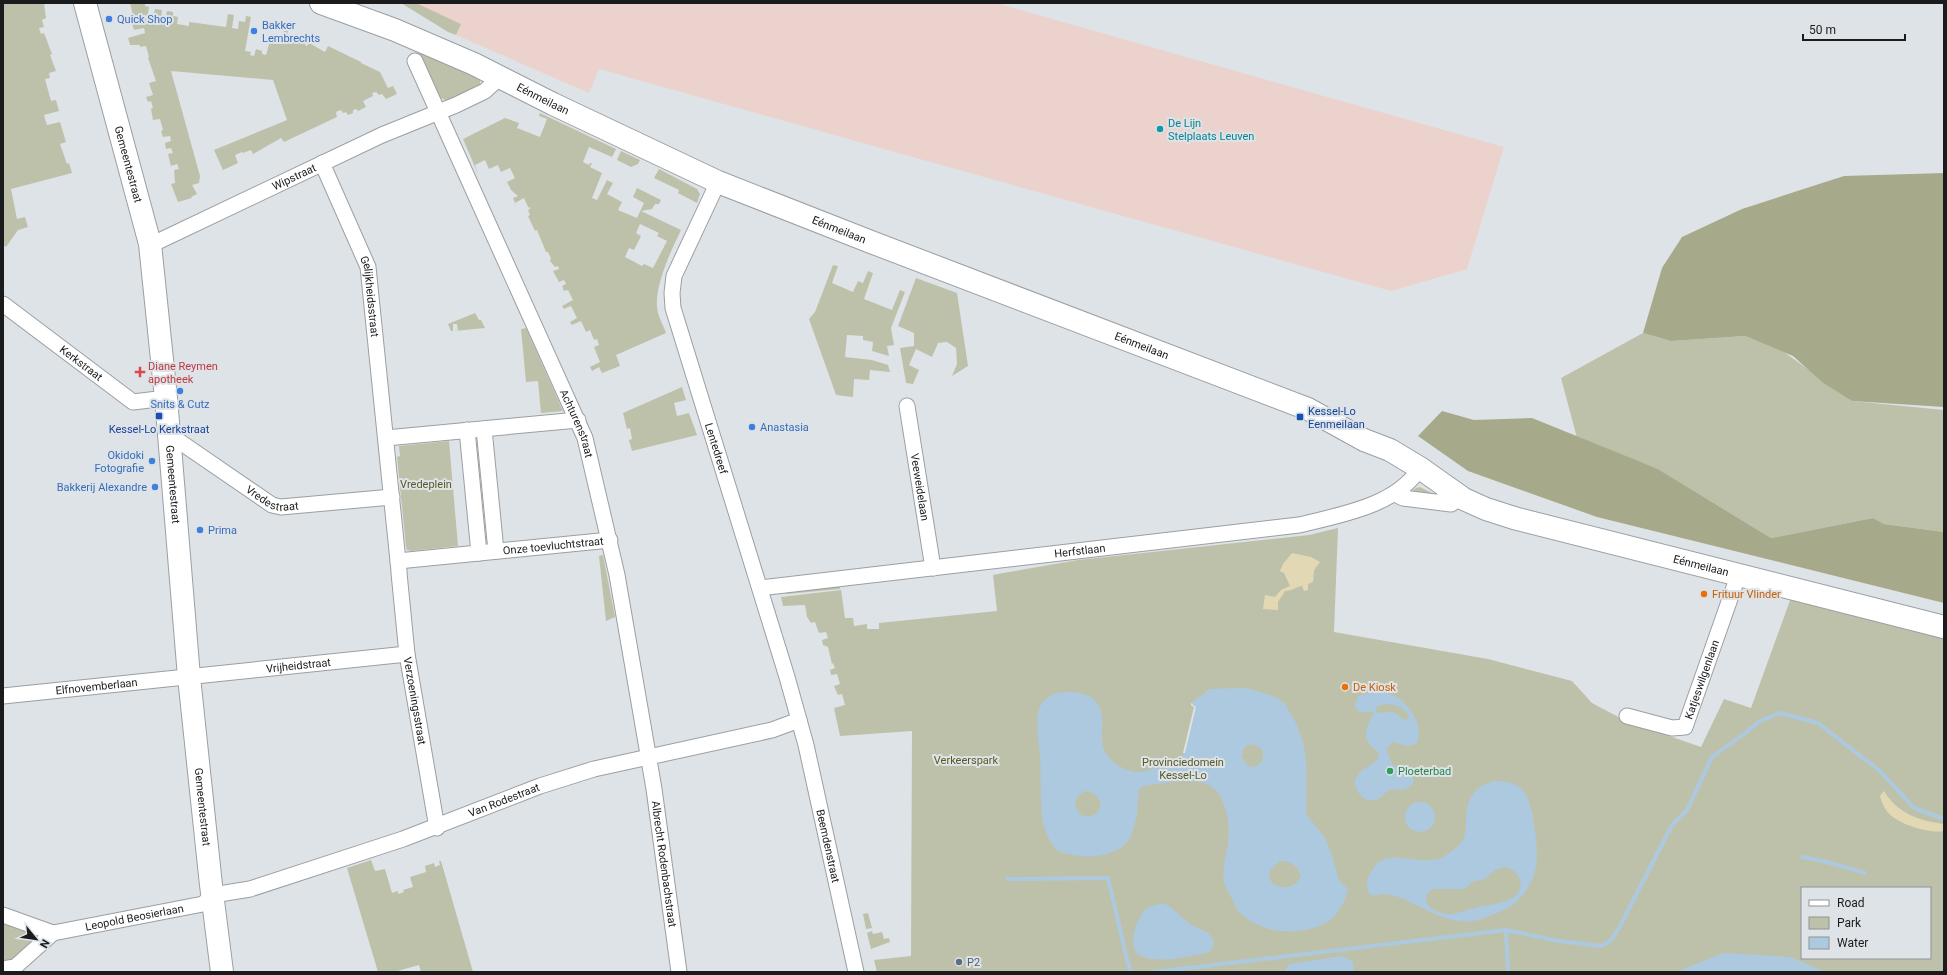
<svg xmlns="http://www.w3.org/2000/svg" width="1947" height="975" font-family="Roboto,sans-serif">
	<rect width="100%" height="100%" fill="#dee3e7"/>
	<polygon fill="#ecd2cc" points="416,3 996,3 1504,147 1467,269 1391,291 599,69 589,93 456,35 461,24"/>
	<g fill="#bec1aa" fill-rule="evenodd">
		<polygon points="3,3 44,3 46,18 42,20 44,27 39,28 41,34 44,33 52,54 50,55 56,71 49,73 50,78 45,79 51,101 56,100 59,111 44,115 47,125 60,122 66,142 60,144 67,164 69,163 72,173 11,189 17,219 25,217 28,227 18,230 6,247 3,245"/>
		<polygon points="130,3 145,3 145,6 149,7 147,20 153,18 155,9 162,10 161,18 165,19 167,11 173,12 173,16 178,17 177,24 189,26 189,22 226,27 228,14 234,15 232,28 238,29 239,21 245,22 246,16 251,17 245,51 251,52 250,55 254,56 256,49 262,51 262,54 266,55 272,34 282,37 284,30 288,31 287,36 306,41 305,45 307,46 309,43 325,52 328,46 361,62 361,63 380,72 388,88 393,86 397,94 386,99 382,94 379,95 376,92 372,93 373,96 363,101 366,107 358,111 356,109 353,110 353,113 348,115 346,112 343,113 341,110 336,112 337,117 284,142 281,138 253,154 251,150 243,153 242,152 235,155 238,163 223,170 214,150 287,120 273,80 171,71 200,176 199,183 192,185 197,194 191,197 192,198 178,202 171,184 175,183 174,170 179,169 177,164 171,166 168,154 173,153 171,148 166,149 165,143 171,141 170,136 163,137 161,131 163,130 160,119 153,120 151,109 153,108 151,101 148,102 146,97 153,95 149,83 156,81 148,58 149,57 146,46 140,47 140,45 130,45 128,38 145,33 144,28 134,30 132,24 138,23 135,15 133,15"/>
		<polygon points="401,3 416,3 461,24 456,35 448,32"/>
		<polygon points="421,51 476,75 480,80 480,85 447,101 439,97 419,54"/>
		<path d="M540 113 616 149 612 157 589 147 583 162 589 165 590 163H592L590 167 602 173 592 198 597 200 607 180 613 183 607 194 622 202 618 210 637 218 644 203 633 197 637 188 661 200 659 204H655L652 209 641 211 681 230C671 251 652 290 658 313 660 320 664 327 666 333L616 355 620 366 602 373 599 367 592 371 590 367 600 362 594 347 599 345 597 339 594 340 590 330 586 332 581 321 572 325 570 322 577 318 571 306 564 309 562 306 573 300 568 290 564 291 562 286 566 284 564 280 559 282 553 271 559 269 558 266 555 267 550 261 551 258 548 252H546L537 230 535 231 528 216 530 215 528 210 531 208 528 207 524 198 515 203 513 198 518 196 511 190 507 182 515 178 510 168 501 172 498 165 489 169 485 160 475 165 478 174 463 139 505 118 519 123 517 128 540 137 547 119 539 116ZM640 224 659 233 657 236 667 241 653 268 644 264 642 266 625 257 629 248 634 250 641 236 636 233Z"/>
		<polygon points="621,151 640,160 638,164 631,167 617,160"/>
		<polygon points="659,169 697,189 700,194 697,203 678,193 679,190 654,178"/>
		<polygon points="833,265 838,266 832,283 853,292 858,281 863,283 868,271 873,273 864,299 892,310 900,290 905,292 891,328 894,345 887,346 889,356 872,351 873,342 863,340 863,336 847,335 845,357 872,360 888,365 890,372 870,370 869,380 854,379 853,397 836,395 809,319 815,312"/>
		<polygon points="916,278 957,293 968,366 952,376 957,364 956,348 947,342 938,343 932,357 916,349 909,365 919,370 913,384 906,383 900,348 914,346 914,333 898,326"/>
		<polygon points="475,313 479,320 481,320 485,328 454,331 458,331 457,324 453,324 453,331 451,331 448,324"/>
		<polygon points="526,328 563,411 541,413 538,381 526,382 521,329"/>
		<polygon points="1643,333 1671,341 1745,336 1784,352 1852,401 1944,410 1944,532 1884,524 1873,518 1771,538 1658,469 1577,438 1561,378"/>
		<polygon points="682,387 686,400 674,403 677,416 689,413 697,435 632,451 629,440 632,439 630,428 627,429 623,413"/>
		<polygon points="449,441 458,546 411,551 407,550 406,547 397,457 400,456 399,446"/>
		<polygon points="1420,487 1440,497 1408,495 1416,488"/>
		<path d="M1338 528 1334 632 1488 659 1572 681 1592 703 1626 721 1701 747 1724 699 1751 708 1792 595 1944 635V972H877L874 960 911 956 912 731 840 736 834 708 845 705 842 694 838 695 834 686 840 684 837 674 831 675 830 670 835 668 833 663 832 664 828 647 823 645 822 640 828 638 826 632 819 633 815 622 811 623 807 617 805 605 783 606 781 597 841 590 845 618H853L854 626 867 624V629H879V623L997 611 993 575 1003 573 1078 560 1309 535ZM1802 888H1930V958H1802Z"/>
		<polygon points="603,555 615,617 606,621 599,556"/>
		<polygon points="840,586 840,589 786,594 786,592"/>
		<polygon points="371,860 375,871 385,869 392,893 398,891 398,894 404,892 403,890 413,887 410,877 426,872 425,866 434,863 435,867 440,865 439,861 441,861 473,972 421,972 419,965 394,972 378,972 347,868"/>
		<polygon points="868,913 872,928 866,929 863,914"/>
		<polygon points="3,923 41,934 14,960 3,963"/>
		<polygon points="872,931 873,934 882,932 884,939 889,938 890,942 871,949 867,933"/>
	</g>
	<g fill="#a6aa8a">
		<polygon points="1944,173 1944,407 1852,401 1822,382 1793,356 1745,336 1671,341 1643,333 1662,268 1682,237 1742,209 1844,176"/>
		<polygon points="1442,411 1474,420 1532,418 1658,469 1771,538 1873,518 1884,524 1944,532 1944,603 1597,517 1468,471 1418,436"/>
	</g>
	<g fill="#e2d9b4">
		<path d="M1292 553 1311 557 1320 562 1314 570 1313 582 1308 584V590L1304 591 1302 586C1295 587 1292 591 1285 591L1278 602V610L1263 609 1265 595 1275 597 1281 590 1290 586 1284 573 1280 571 1283 564Z"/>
		<path d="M1884 791C1897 813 1919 821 1944 824V831C1931 834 1903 825 1893 817 1886 812 1882 804 1880 796Z"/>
	</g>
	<g fill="#adc9e0" fill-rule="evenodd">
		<path d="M1243 688C1257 691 1272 694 1284 703 1287 706 1289 712 1292 716 1310 746 1307 781 1306 814L1325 838 1331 852 1339 880 1348 889C1344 906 1335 921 1317 927 1291 935 1262 933 1240 913 1236 909 1234 902 1231 897 1229 892 1224 886 1224 881 1222 868 1226 857 1228 845 1230 829 1228 808 1219 794 1206 773 1165 783 1144 786L1139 789C1137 800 1139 811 1135 823 1134 827 1132 833 1130 838 1116 860 1079 859 1058 851 1043 835 1041 816 1041 795 1040 782 1041 768 1040 755 1037 729 1029 693 1067 692 1077 692 1088 693 1095 701 1110 716 1095 738 1107 755 1112 763 1126 771 1135 772 1145 773 1179 761 1185 753L1196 707 1191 703 1210 689ZM1252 744 1261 748C1265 756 1263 763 1254 767L1247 765 1241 756 1245 746ZM1086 791 1094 793 1101 803 1099 811C1082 829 1063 799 1086 791ZM1280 861C1290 860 1298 866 1301 876 1295 890 1279 891 1269 879L1270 870Z"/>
		<path d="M1377 691C1384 692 1391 694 1398 698 1411 706 1425 729 1416 744L1407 746 1393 742 1387 748C1388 756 1391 766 1399 769L1406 767 1412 772 1414 781C1407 793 1400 788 1389 790 1385 793 1381 798 1376 800 1363 803 1355 791 1355 780 1362 765 1378 765 1379 754 1376 750 1374 749 1372 747 1361 736 1367 725 1374 714L1371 711C1364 713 1359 714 1355 706L1358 696ZM1384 704C1393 704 1407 707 1409 718L1405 720 1393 712 1380 713 1377 712 1376 707Z"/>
		<path d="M1494 781C1526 780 1530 798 1534 826 1539 854 1540 880 1516 902 1507 910 1490 916 1478 920 1438 930 1400 884 1375 896L1370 894C1366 888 1366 881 1370 874 1384 842 1414 868 1441 858 1448 855 1461 845 1464 838 1466 833 1466 825 1466 820 1467 799 1473 787 1494 781ZM1505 867C1513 869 1517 872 1520 880 1526 902 1492 904 1479 907 1468 909 1457 915 1446 914 1431 912 1418 901 1432 889H1464L1474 881 1485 879 1495 870Z"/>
		<circle cx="1420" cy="817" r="15"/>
		<path d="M1162 903C1175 908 1180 917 1190 924 1197 929 1211 931 1213 940 1215 945 1212 948 1209 952 1192 956 1152 966 1137 953 1128 944 1137 918 1145 910 1150 906 1157 905 1162 903Z"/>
		<polygon points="1723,953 1790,957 1826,972 1677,972"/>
		<polygon points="1343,956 1353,962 1354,972 1284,972 1289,964"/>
	</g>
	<polygon fill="#dee3e7" points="1191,703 1196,707 1185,753 1183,753 1194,707 1191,705"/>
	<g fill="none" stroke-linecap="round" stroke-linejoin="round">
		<g stroke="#adc9e0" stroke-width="4">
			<path d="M1802 857C1824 860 1844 867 1865 873"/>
			<polyline points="1007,879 1108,878 1130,972"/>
			<polyline points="1506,930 1508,972"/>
			<polyline points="1154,972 1506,930 1559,941 1602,946 1611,940 1619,928 1672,825 1687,810 1712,757 1744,734 1760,721 1780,713 1818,723 1880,771 1914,808 1944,819"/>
		</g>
		<g stroke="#9a9fa3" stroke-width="17">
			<g id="street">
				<path id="s1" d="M415 61 585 438 617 575 654 789 679 972"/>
				<path id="s2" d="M322 163 368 267 399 571"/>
				<path id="s3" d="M718 182 674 276 672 293 673 308 787 677 806 745 856 972"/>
				<path id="s4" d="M150 244 157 242 382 135 456 105 485 91 500 77"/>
				<path id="s5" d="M3 304 133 402 166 398"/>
				<path id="s6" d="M907 406 933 568"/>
				<polyline points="484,429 496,551"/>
				<polyline points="467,430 479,553"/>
				<path id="s7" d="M170 435 272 505 281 507 392 497"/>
				<polyline points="386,438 578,420"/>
				<polyline points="1395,494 1403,498 1451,504 1461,497"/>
				<path id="s8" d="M398 561 610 540"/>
				<path id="s9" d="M399 573 407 654 437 828"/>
				<path id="s10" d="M760 588 1299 525C1340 515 1396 506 1420 468"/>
				<path id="s11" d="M3 696 407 654"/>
				<path id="s12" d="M1627 716 1672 728 1685 727 1738 576"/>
				<polyline points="3,915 53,933"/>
				<path id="s13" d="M3 969 15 967 53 933 203 904 213 895 250 889 403 839 540 786 594 769 772 730 799 720"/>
			</g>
		</g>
		<g stroke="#9a9fa3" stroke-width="24">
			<g id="secondary">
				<path id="s14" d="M85 3 150 244 166 398 189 677 211 885 222 972"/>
				<path id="s15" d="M321 3 395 30 474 64 553 104 718 182 871 242 1308 409 1364 440 1390 450 1420 468 1461 497"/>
				<path id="s16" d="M1448 492 1486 509 1514 518 1944 627"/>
			</g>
		</g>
		<use href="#street" stroke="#fff" stroke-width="15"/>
		<use href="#secondary" stroke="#fff" stroke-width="22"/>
	</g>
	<g fill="#3f7fe0" stroke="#dee3e7" stroke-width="1.5">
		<circle cx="109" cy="19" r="4"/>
		<circle cx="254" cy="31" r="4"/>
		<circle cx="180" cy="391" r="4"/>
		<circle cx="752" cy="427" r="4"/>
		<circle cx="152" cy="461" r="4"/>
		<circle cx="155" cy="487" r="4"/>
		<circle cx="200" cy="530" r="4"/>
	</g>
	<circle fill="#0f9aa8" stroke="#dee3e7" stroke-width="1.5" cx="1160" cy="129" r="4"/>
	<path fill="#e0444e" stroke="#dee3e7" stroke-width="1.5" d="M138 366h4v4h4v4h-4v4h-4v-4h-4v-4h4z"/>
	<g fill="#1a4fb4" stroke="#dee3e7" stroke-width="1.5">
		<rect x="155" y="412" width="8" height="8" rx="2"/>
		<rect x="1296" y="413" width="8" height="8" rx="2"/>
	</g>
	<g fill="#e8710a" stroke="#dee3e7" stroke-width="1.5">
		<circle cx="1704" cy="594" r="4"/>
		<circle cx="1345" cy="687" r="4"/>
	</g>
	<circle fill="#2e9e5b" stroke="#dee3e7" stroke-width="1.5" cx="1390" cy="771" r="4"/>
	<circle fill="#5c6f8a" stroke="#dee3e7" stroke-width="1.5" cx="959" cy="962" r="4"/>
	<g text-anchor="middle" stroke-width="4" stroke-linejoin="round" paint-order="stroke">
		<g font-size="11" fill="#366cbe" stroke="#dee3e7" text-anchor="start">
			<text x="117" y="23">Quick Shop</text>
			<text x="262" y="29">Bakker<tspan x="262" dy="13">Lembrechts</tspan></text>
			<text x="180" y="408" text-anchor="middle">Snits &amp; Cutz</text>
			<text x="760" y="431">Anastasia</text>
			<text x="144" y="459" text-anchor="end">Okidoki<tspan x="144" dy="13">Fotografie</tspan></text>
			<text x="147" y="491" text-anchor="end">Bakkerij Alexandre</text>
			<text x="208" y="534">Prima</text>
		</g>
		<g font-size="11" fill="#1a1b1d" stroke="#dee3e7">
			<text dy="4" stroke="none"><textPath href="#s15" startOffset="242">Eénmeilaan</textPath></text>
			<text dy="4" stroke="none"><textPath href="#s14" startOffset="167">Gemeentestraat</textPath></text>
			<text dy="4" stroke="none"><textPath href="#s4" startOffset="159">Wipstraat</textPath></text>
			<text dy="4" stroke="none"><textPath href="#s15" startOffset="566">Eénmeilaan</textPath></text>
			<text dy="4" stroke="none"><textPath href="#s2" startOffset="143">Gelijkheidsstraat</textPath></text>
			<text dy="4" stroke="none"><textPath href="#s15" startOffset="890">Eénmeilaan</textPath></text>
			<text dy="4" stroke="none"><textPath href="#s5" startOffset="98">Kerkstraat</textPath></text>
			<text dy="4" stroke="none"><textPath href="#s1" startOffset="397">Achturenstraat</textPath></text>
			<text dy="4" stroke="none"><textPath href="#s3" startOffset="283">Lentedreef</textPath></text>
			<text dy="4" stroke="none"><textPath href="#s14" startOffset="491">Gemeentestraat</textPath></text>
			<text dy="4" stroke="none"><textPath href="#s6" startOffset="82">Veeweidelaan</textPath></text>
			<text dy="4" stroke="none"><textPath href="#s7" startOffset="122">Vredestraat</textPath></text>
			<text dy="4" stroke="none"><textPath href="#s8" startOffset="156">Onze toevluchtstraat</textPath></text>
			<text dy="4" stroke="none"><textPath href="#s10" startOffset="322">Herfstlaan</textPath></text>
			<text dy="4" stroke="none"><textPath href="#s16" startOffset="264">Eénmeilaan</textPath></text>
			<text dy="4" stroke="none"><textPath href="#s11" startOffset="297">Vrijheidstraat</textPath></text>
			<text dy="4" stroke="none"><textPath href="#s12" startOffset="110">Katjeswilgenlaan</textPath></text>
			<text dy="4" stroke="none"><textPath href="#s11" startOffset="94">Elfnovemberlaan</textPath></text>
			<text dy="4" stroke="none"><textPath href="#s9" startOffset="129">Verzoeningsstraat</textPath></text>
			<text dy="4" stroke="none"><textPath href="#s13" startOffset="536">Van Rodestraat</textPath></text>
			<text dy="4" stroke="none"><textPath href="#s14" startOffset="815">Gemeentestraat</textPath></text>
			<text dy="4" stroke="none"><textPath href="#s3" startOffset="696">Beemdenstraat</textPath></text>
			<text dy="4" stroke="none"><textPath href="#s1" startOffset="847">Albrecht Rodenbachstraat</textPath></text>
			<text dy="4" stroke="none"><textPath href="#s13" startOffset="146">Leopold Beosierlaan</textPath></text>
		</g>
		<g font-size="11" fill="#0d838f" stroke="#dee3e7" text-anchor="start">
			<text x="1168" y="127">De Lijn<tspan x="1168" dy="13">Stelplaats Leuven</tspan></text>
		</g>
		<g font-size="11" fill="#be3a42" stroke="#dee3e7" text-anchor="start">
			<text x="148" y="370">Diane Reymen<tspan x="148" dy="13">apotheek</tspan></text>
		</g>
		<g font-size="11" fill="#164399" stroke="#dee3e7" text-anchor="start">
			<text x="1308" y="415">Kessel-Lo<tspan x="1308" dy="13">Eenmeilaan</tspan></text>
			<text x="159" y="433" text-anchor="middle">Kessel-Lo Kerkstraat</text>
		</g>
		<g font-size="11" fill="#575a25" stroke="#dee3e7">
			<text x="426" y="488">Vredeplein</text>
			<text x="966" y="764">Verkeerspark</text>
			<text x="1183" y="766">Provinciedomein<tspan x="1183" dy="13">Kessel-Lo</tspan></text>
		</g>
		<g font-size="11" fill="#c56008" stroke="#dee3e7" text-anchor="start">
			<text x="1712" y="598">Frituur Vlinder</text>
			<text x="1353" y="691">De Kiosk</text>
		</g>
		<g font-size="11" fill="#27864d" stroke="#dee3e7" text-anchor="start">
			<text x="1398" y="775">Ploeterbad</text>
		</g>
		<g font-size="11" fill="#4e5e75" stroke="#dee3e7" text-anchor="start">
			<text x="967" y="966">P2</text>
		</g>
	</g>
	<rect width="1947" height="975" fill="none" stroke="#1a1b1d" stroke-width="8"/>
	<rect x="1801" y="887" width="130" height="72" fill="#dee3e7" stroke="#909396"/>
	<rect x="1809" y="900" width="20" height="6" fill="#ffffff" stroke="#909396"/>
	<text x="1837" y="907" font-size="12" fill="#1a1b1d">Road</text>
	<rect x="1809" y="917" width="20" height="12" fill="#bec1aa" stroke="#909396"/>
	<text x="1837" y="927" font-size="12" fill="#1a1b1d">Park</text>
	<rect x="1809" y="937" width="20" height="12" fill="#adc9e0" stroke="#909396"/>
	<text x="1837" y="947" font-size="12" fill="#1a1b1d">Water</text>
	<g transform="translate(36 939) rotate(119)" stroke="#dee3e7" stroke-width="3" paint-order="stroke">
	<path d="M0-3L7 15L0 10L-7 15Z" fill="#1a1b1d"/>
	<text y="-6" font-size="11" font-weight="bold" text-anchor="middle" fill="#1a1b1d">N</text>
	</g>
	<path d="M1803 34v6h102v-6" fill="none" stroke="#1a1b1d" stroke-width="2"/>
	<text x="1809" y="34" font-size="12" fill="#1a1b1d" stroke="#dee3e7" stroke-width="3" paint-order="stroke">50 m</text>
</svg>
